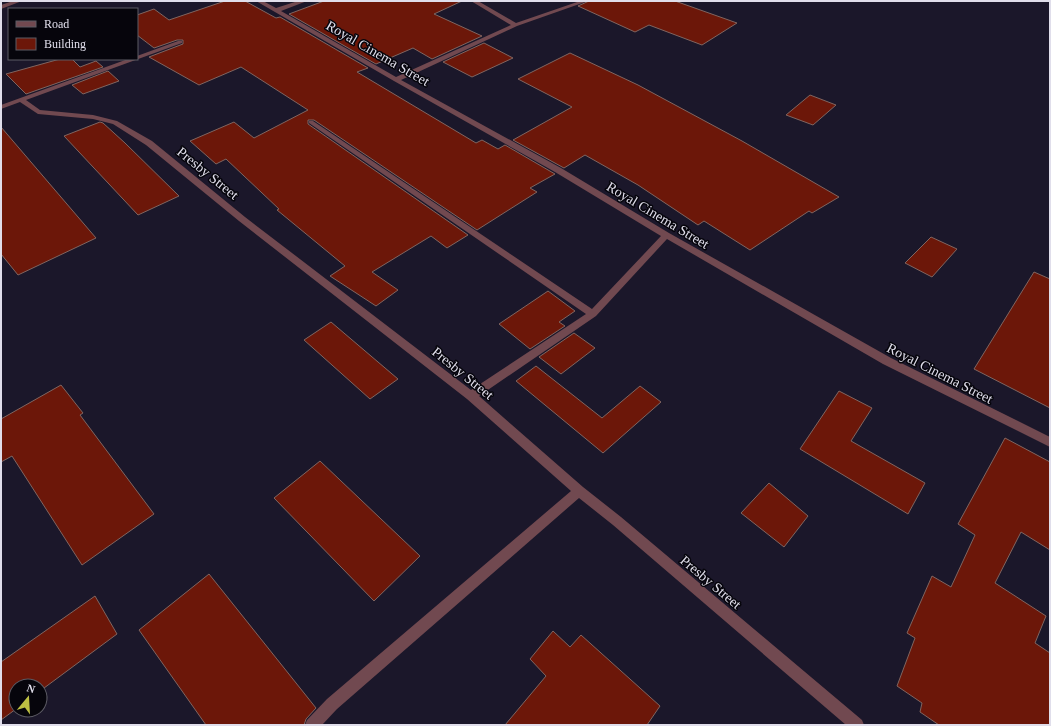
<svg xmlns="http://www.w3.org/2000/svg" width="1051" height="726" font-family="Georgia,serif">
	<rect width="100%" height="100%" fill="#1b172a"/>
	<g fill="#6c1709" stroke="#806560">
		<polygon points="225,1 245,1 276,18 280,17 368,68 357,72 476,143 482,140 498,149 505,145 555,174 530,188 537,192 477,230 314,120 308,120 308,124 468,235 447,248 431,236 372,272 398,290 376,306 330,276 345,266 277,210 279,209 226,159 216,164 190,141 234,122 254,138 308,110 241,67 199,85 149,57 183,44 183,40 177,40 154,48 137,35 137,15 154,9 169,20"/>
		<polygon points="324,1 462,1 434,14 482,36 432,59 413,48 376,64 289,14"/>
		<polygon points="589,1 675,1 737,23 702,45 649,25 635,32 578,6"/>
		<polygon points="484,43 513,58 472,77 443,62"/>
		<polygon points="570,53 638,85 742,141 839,197 812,213 809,211 750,250 704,221 698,225 638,185 585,155 564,168 513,140 572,107 518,79"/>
		<polygon points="60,59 72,59 80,67 96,61 103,67 26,94 6,74"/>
		<polygon points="108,71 119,81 83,94 72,85"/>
		<polygon points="810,95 836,105 813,125 786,115"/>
		<polygon points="100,122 103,123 125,143 179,196 138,215 64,136"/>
		<polygon points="1,127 96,238 18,275 1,254"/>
		<polygon points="931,237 957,249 932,277 905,263"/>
		<polygon points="1034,272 1050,279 1050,408 974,369"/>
		<polygon points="548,291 575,311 559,322 565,326 530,349 499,324"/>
		<polygon points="331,322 398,379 370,399 304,340"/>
		<polygon points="574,333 595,348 561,374 539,357"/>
		<polygon points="536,366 602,418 640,386 661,402 603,453 516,381"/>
		<polygon points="61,385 83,413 80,415 154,514 82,565 12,456 1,462 1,419"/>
		<polygon points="839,391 872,408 851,441 925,483 908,514 800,449"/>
		<polygon points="1005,438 1050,462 1050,550 1021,532 995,583 1046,616 1035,643 1050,653 1050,725 939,725 920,712 922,703 897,686 915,638 907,633 932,576 951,587 975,535 958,524"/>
		<polygon points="320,461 420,556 374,601 274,498"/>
		<polygon points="769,483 808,516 784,547 741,513"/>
		<polygon points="209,574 316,708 306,719 304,725 206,725 139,630"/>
		<polygon points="95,596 117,634 40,691 40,686 16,686 16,709 1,720 1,662"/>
		<polygon points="553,631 570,647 581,635 660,706 647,725 505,725 546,676 530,659"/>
	</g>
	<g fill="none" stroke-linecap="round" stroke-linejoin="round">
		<g fill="#714950" fill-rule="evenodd">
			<polygon points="13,1 22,1 1,9 1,5"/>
			<polygon points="256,1 263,1 276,8 298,1 307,1 281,11 396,77 511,25 471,1 478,1 516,23 580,1 588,1 517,26 401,80 561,168 669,233 891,358 1050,437 1050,447 883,364 667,239 596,316 479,396 583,487 621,517 862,720 864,725 846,725 613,525 579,498 337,709 322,725 305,725 307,720 327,699 571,491 467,399 239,221 146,145 113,124 93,119 38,114 20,102 1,109 1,105 128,59 137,59 137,56 178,41 182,41 182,43 26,100 40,110 93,115 117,121 152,141 245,217 471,390 586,314 309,123 309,121 313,121 592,309 661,236 555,172 394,81"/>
		</g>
	</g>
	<g text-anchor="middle" stroke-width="3" stroke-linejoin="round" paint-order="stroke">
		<g font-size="14" fill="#e0deeb" stroke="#06050c">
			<text transform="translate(378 53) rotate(30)" y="5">Royal Cinema Street</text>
			<text transform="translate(208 173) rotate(39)" y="5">Presby Street</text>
			<text transform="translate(658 215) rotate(31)" y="5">Royal Cinema Street</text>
			<text transform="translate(463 373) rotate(39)" y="5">Presby Street</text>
			<text transform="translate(940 373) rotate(27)" y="5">Royal Cinema Street</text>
			<text transform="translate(711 582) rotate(40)" y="5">Presby Street</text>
		</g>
	</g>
	<rect width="1051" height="726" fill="none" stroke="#e0deeb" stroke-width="4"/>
	<rect x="8" y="8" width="130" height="52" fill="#06050c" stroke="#5d5c65"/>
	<rect x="16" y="21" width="20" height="6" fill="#714950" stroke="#5d5c65"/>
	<text x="44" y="28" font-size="12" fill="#e0deeb">Road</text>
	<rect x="16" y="38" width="20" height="12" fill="#6c1709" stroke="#5d5c65"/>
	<text x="44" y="48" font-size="12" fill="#e0deeb">Building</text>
	<g transform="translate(28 698) rotate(18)"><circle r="19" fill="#06050c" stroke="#5d5c65"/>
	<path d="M0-3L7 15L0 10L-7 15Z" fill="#bdbf43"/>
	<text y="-6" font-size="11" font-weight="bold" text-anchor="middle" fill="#e0deeb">N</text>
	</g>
</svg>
